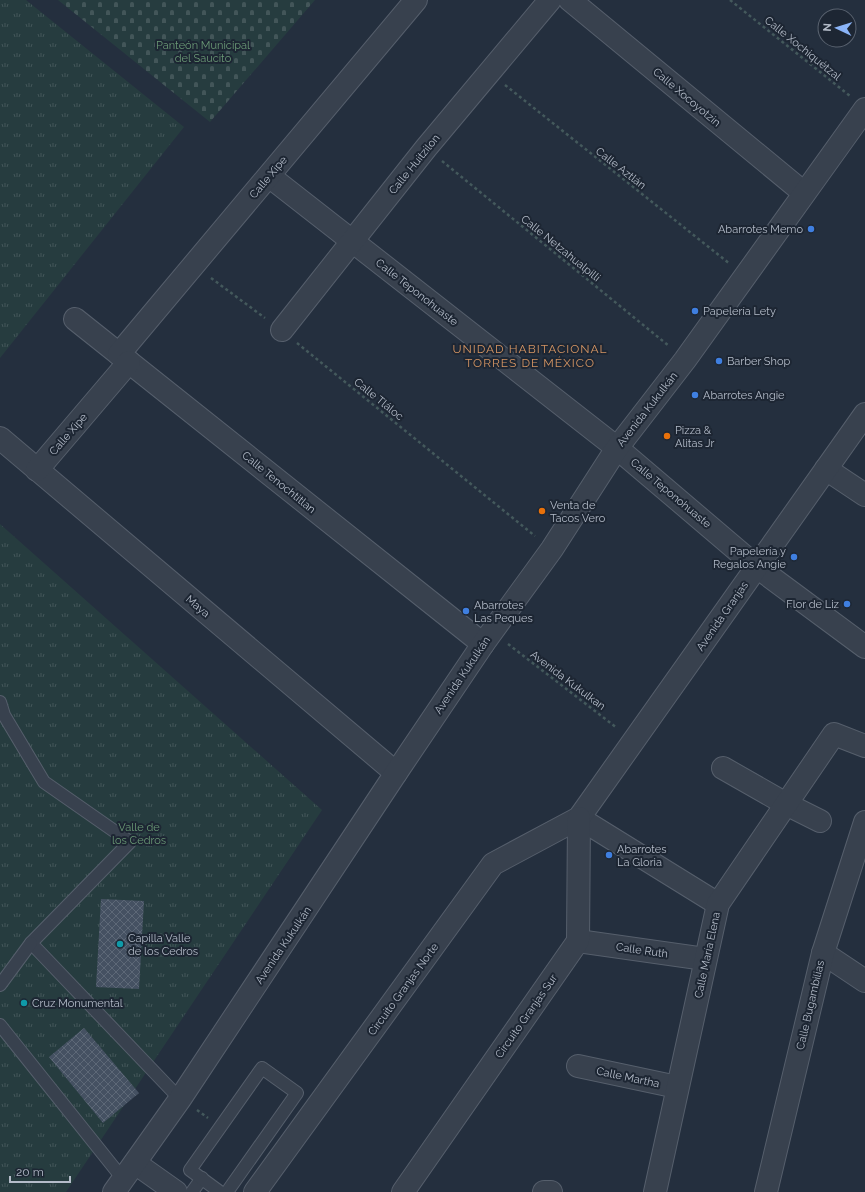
<svg xmlns="http://www.w3.org/2000/svg" width="865" height="1192" font-family="Raleway,sans-serif">
	<defs>
		<pattern id="grass-tufts" width="24" height="20" patternUnits="userSpaceOnUse"><rect width="24" height="20" fill="#263c3f"/><path d="M3 7l-1-3M5 7V3M7 7l1-3M15 17l-1-3M17 17v-4M19 17l1-3" fill="none" stroke="#435659"/></pattern>
		<pattern id="cemetery-stones" width="16" height="16" patternUnits="userSpaceOnUse"><rect width="16" height="16" fill="#263c3f"/><path d="M2 7V4a2 2 0 0 1 4 0v3zM10 15v-3a2 2 0 0 1 4 0v3z" fill="#435659"/></pattern>
		<pattern id="building-cross-hatch" width="8" height="8" patternUnits="userSpaceOnUse"><rect width="8" height="8" fill="#455162"/><path d="M0 0l8 8M0 8l8-8" fill="none" stroke="#5d6877"/></pattern>
	</defs>
	<rect width="100%" height="100%" fill="#242f3e"/>
	<g fill="url(#grass-tufts)">
		<polygon points="0,0 26,0 184,127 0,358"/>
		<polygon points="0,524 322,810 66,1192 0,1192"/>
	</g>
	<polygon fill="url(#cemetery-stones)" points="58,0 315,0 210,122"/>
	<g fill="url(#building-cross-hatch)">
		<polygon points="101,899 144,901 139,989 96,987"/>
		<polygon points="84,1028 139,1093 103,1123 49,1057"/>
	</g>
	<g fill="none" stroke-linecap="round" stroke-linejoin="round">
		<g stroke="#565f6c" stroke-width="14">
			<g id="service">
				<polyline points="0,702 4,715 44,782 130,842 31,943 180,1099"/>
				<polyline points="0,985 31,943"/>
				<polyline points="0,1025 123,1179"/>
				<polyline points="192,1192 202,1178"/>
				<polyline points="220,1192 190,1170 262,1068 297,1093 227,1192"/>
			</g>
		</g>
		<g stroke="#565f6c" stroke-width="24">
			<g id="minor">
				<polyline points="570,0 804,193"/>
				<polyline points="269,176 617,448 757,567 865,647"/>
				<polyline points="75,319 483,644"/>
				<polyline points="282,330 426,148 550,0"/>
				<polyline points="119,354 416,0"/>
				<polyline points="0,438 396,773"/>
				<polyline points="826,469 865,495"/>
				<polyline points="37,470 129,362"/>
				<polyline points="723,768 786,804 820,821"/>
				<polyline points="579,818 718,904"/>
				<polyline points="578,941 705,959"/>
				<polyline points="823,953 865,981"/>
				<polyline points="578,1066 677,1087"/>
				<polyline points="135,1163 176,1192"/>
				<polyline points="114,1192 180,1099 396,773 483,644 552,549 617,448 685,360 865,109"/>
				<polyline points="255,1192 493,864 579,818 865,414"/>
				<polyline points="403,1192 578,941 579,818"/>
				<polyline points="544,1192 551,1192"/>
				<polyline points="655,1192 718,904 834,734 865,746"/>
				<polyline points="766,1192 823,953 865,822"/>
			</g>
		</g>
		<g stroke="#44595c" stroke-width="2.5" stroke-dasharray="3 3" stroke-linecap="butt">
			<polyline points="730,0 850,96"/>
			<polyline points="505,85 730,264"/>
			<polyline points="442,161 669,346"/>
			<polyline points="211,278 265,318"/>
			<polyline points="297,343 535,536"/>
			<polyline points="508,644 617,728"/>
			<polyline points="197,1110 208,1118"/>
		</g>
		<use href="#service" stroke="#38414e" stroke-width="12"/>
		<use href="#minor" stroke="#38414e" stroke-width="22"/>
	</g>
	<g fill="#3f7fe0" stroke="#1d2633" stroke-width="1.5">
		<circle cx="811" cy="229" r="4"/>
		<circle cx="695" cy="311" r="4"/>
		<circle cx="719" cy="361" r="4"/>
		<circle cx="695" cy="395" r="4"/>
		<circle cx="794" cy="557" r="4"/>
		<circle cx="847" cy="604" r="4"/>
		<circle cx="466" cy="611" r="4"/>
		<circle cx="609" cy="855" r="4"/>
	</g>
	<g fill="#e8710a" stroke="#1d2633" stroke-width="1.5">
		<circle cx="667" cy="436" r="4"/>
		<circle cx="542" cy="511" r="4"/>
	</g>
	<g fill="#0f9aa8" stroke="#1d2633" stroke-width="1.5">
		<circle cx="120" cy="944" r="4"/>
		<circle cx="24" cy="1003" r="4"/>
	</g>
	<g text-anchor="middle" stroke-width="4" stroke-linejoin="round" paint-order="stroke">
		<g font-size="11" fill="#6b9a76" stroke="#1d2633">
			<text x="203" y="49">Panteón Municipal<tspan x="203" dy="13">del Saucito</tspan></text>
			<text x="139" y="831">Valle de<tspan x="139" dy="13">los Cedros</tspan></text>
		</g>
		<g font-size="11" fill="#b4bcc9" stroke="#1d2633">
			<text transform="translate(803 48) rotate(39)" y="4">Calle Xochiquétzal</text>
			<text transform="translate(687 97) rotate(40)" y="4">Calle Xocoyotzin</text>
			<text transform="translate(414 164) rotate(-51)" y="4">Calle Huitzilon</text>
			<text transform="translate(621 168) rotate(38)" y="4">Calle Aztlán</text>
			<text transform="translate(268 177) rotate(-50)" y="4">Calle Xipe</text>
			<text transform="translate(561 248) rotate(39)" y="4">Calle Netzahualpilli</text>
			<text transform="translate(417 292) rotate(38)" y="4">Calle Teponohuaste</text>
			<text transform="translate(379 399) rotate(39)" y="4">Calle Tláloc</text>
			<text transform="translate(647 409) rotate(-52)" y="4">Avenida Kukulkán</text>
			<text transform="translate(68 434) rotate(-49)" y="4">Calle Xipe</text>
			<text transform="translate(279 482) rotate(39)" y="4">Calle Tenochtitlan</text>
			<text transform="translate(671 493) rotate(40)" y="4">Calle Teponohuaste</text>
			<text transform="translate(198 606) rotate(40)" y="4">Maya</text>
			<text transform="translate(722 616) rotate(-55)" y="4">Avenida Granjas</text>
			<text transform="translate(462 675) rotate(-56)" y="4">Avenida Kukulkán</text>
			<text transform="translate(568 680) rotate(37)" y="4">Avenida Kukulkan</text>
			<text transform="translate(283 945) rotate(-56)" y="4">Avenida Kukulkán</text>
			<text transform="translate(642 950) rotate(8)" y="4">Calle Ruth</text>
			<text transform="translate(707 955) rotate(-78)" y="4">Calle María Elena</text>
			<text transform="translate(403 989) rotate(-54)" y="4">Circuito Granjas Norte</text>
			<text transform="translate(810 1005) rotate(-77)" y="4">Calle Bugambilias</text>
			<text transform="translate(526 1016) rotate(-55)" y="4">Circuito Granjas Sur</text>
			<text transform="translate(628 1077) rotate(12)" y="4">Calle Martha</text>
		</g>
		<g font-size="11" fill="#b4bcc9" stroke="#1d2633" text-anchor="start">
			<text x="803" y="233" text-anchor="end">Abarrotes Memo</text>
			<text x="703" y="315">Papelería Lety</text>
			<text x="727" y="365">Barber Shop</text>
			<text x="703" y="399">Abarrotes Angie</text>
			<text x="675" y="434">Pizza &amp;<tspan x="675" dy="13">Alitas Jr</tspan></text>
			<text x="550" y="509">Venta de<tspan x="550" dy="13">Tacos Vero</tspan></text>
			<text x="786" y="555" text-anchor="end">Papelería y<tspan x="786" dy="13">Regalos Angie</tspan></text>
			<text x="839" y="608" text-anchor="end">Flor de Liz</text>
			<text x="474" y="609">Abarrotes<tspan x="474" dy="13">Las Peques</tspan></text>
			<text x="617" y="853">Abarrotes<tspan x="617" dy="13">La Gloria</tspan></text>
			<text x="128" y="942">Capilla Valle<tspan x="128" dy="13">de los Cedros</tspan></text>
			<text x="32" y="1007">Cruz Monumental</text>
		</g>
		<g font-size="12" letter-spacing="1" fill="#d59563" stroke="#1d2633">
			<text x="530" y="353">UNIDAD HABITACIONAL<tspan x="530" dy="14">TORRES DE MÉXICO</tspan></text>
		</g>
	</g>
	<g transform="translate(837 28) rotate(274)"><circle r="19" fill="#1d2633" stroke="#59626f"/>
	<path d="M0-3L7 15L0 10L-7 15Z" fill="#8ab4f8"/>
	<text y="-6" font-size="11" font-weight="bold" text-anchor="middle" fill="#b4bcc9">N</text>
	</g>
	<path d="M10 1176v6h60v-6" fill="none" stroke="#b4bcc9" stroke-width="2"/>
	<text x="16" y="1176" font-size="12" fill="#b4bcc9" stroke="#1d2633" stroke-width="3" paint-order="stroke">20 m</text>
</svg>
